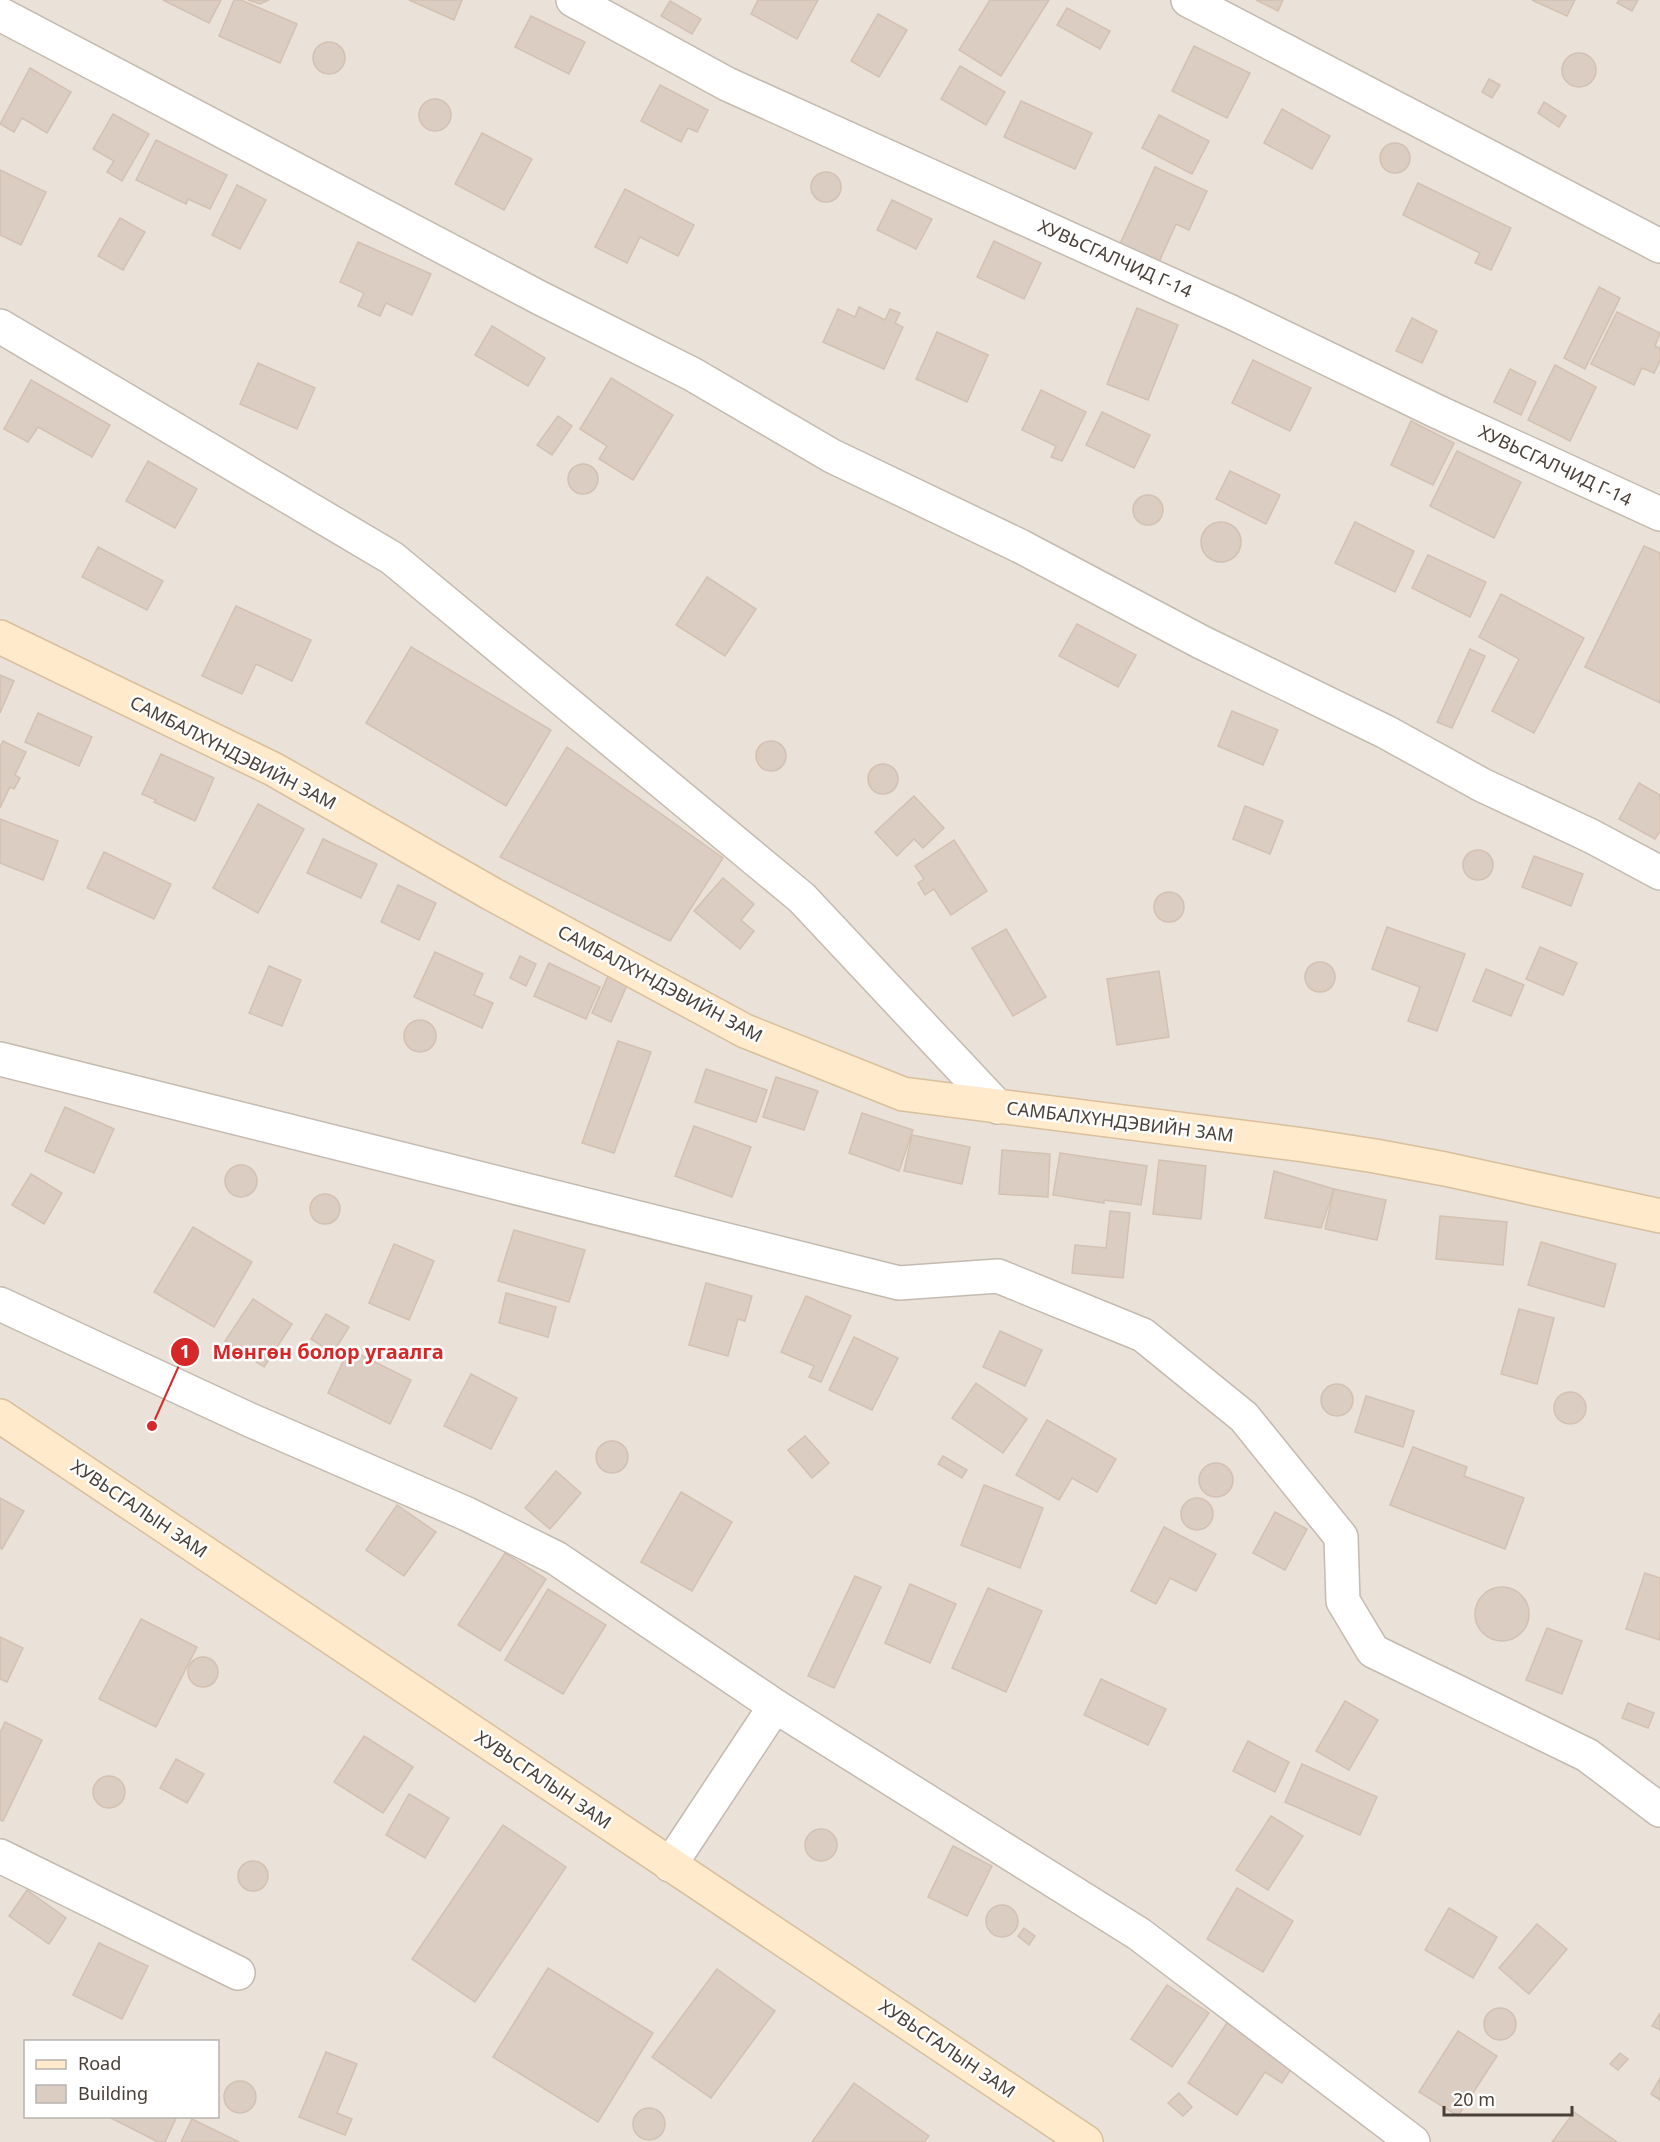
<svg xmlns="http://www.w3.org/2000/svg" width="1660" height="2142" font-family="'Noto Sans',sans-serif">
	<rect width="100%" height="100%" fill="#f5f0ea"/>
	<path fill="#eae1d8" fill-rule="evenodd" d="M0 0H1660V2142H0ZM26 2042H218V2116H26Z"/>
	<g fill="#dbcdc2" stroke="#d3c1b2" stroke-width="1.5">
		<polygon points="163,0 221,0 209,23"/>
		<polygon points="234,0 241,0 297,24 280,63 219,36"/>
		<polygon points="248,0 269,0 260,4"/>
		<polygon points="409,0 462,0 454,20"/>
		<polygon points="758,0 818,0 797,39 751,14"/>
		<polygon points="990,0 1049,0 1001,76 959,50"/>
		<polygon points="1256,0 1283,0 1278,11"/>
		<polygon points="1532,0 1575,0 1567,16"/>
		<polygon points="1619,0 1638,0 1632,11 1617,3"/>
		<polygon points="670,1 701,19 692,34 661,16"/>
		<polygon points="1067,8 1110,31 1100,49 1057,25"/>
		<polygon points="878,14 907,30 879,77 851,61"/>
		<polygon points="531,16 585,42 569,74 515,47"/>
		<circle cx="329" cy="58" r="16"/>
		<polygon points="1194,46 1250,73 1227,118 1172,91"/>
		<circle cx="1579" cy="70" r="17"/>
		<polygon points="960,66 1005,92 986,125 941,99"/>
		<polygon points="30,68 71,92 47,133 22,118 14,132 0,124"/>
		<polygon points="1489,79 1500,85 1492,98 1482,92"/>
		<polygon points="660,85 708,110 697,132 688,128 681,142 641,121"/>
		<circle cx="435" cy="115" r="16"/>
		<polygon points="1021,101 1092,133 1075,169 1004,137"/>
		<polygon points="1544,102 1566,116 1559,127 1538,113"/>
		<polygon points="1282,109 1330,136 1312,169 1264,143"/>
		<polygon points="113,114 149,134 122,181 107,172 114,161 93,149"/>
		<polygon points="1159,115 1209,141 1192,174 1142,148"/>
		<polygon points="482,133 532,159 504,210 455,184"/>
		<polygon points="156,140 227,175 210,209 188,199 186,204 136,180"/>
		<circle cx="1395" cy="158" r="15"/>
		<polygon points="1155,167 1207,191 1189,230 1176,224 1159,262 1120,244"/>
		<polygon points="0,170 46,192 21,245 0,235"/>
		<circle cx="826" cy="187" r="15"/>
		<polygon points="1418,183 1511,228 1491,270 1475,263 1480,253 1403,215"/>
		<polygon points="237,185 266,200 240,249 212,235"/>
		<polygon points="625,189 694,225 678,256 640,237 627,263 595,247"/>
		<polygon points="892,200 932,219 916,249 877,230"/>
		<polygon points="120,218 145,232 123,270 98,256"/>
		<polygon points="994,241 1041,263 1024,299 977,277"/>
		<polygon points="358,242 431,274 412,315 386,303 380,316 358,306 364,293 340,282"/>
		<polygon points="1599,287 1620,298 1585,369 1564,358"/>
		<polygon points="859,307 885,320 890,309 900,313 895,323 903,327 884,369 823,342 838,309 855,317"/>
		<polygon points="1137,308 1178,325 1148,400 1107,384"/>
		<polygon points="1617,312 1660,333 1655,346 1660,348 1660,361 1654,373 1642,368 1634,385 1591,364"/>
		<polygon points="1412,318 1437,331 1422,363 1396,351"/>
		<polygon points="492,326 545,358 528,386 475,355"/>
		<polygon points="937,332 988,355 967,402 916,379"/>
		<polygon points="1253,360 1311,388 1290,431 1232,403"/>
		<polygon points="258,363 315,388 297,429 240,404"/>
		<polygon points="1555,365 1596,387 1570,441 1528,420"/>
		<polygon points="1510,369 1536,382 1521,415 1494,402"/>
		<polygon points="611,378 673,415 633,480 599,459 607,446 580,429"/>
		<polygon points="31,380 110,425 92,457 38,427 28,442 4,429"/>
		<polygon points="1041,390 1086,412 1062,461 1051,457 1056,446 1022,430"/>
		<polygon points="1102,412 1150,435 1134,468 1086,445"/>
		<polygon points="558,416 572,426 552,455 537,445"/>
		<polygon points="1411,421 1454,443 1433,485 1391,465"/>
		<polygon points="1457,451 1521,482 1494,538 1430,506"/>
		<polygon points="148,461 197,489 175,528 126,501"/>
		<circle cx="583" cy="479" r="15"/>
		<polygon points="1230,471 1280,495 1266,524 1216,499"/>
		<circle cx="1148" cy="510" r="15"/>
		<polygon points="1355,522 1414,551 1395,592 1335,563"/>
		<circle cx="1221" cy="542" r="20"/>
		<polygon points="1644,546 1660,553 1660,703 1585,667"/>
		<polygon points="98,547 163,581 147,610 82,577"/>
		<polygon points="1428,555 1486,582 1470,617 1412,588"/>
		<polygon points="707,577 756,609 725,656 676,625"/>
		<polygon points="1501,594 1584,638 1534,733 1492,711 1519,659 1479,637"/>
		<polygon points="236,606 311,640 292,681 256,664 242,694 202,676"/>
		<polygon points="1077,624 1136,655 1118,687 1059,656"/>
		<polygon points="411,647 551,730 506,806 366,723"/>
		<polygon points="1470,649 1485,656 1452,728 1437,722"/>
		<polygon points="0,675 14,681 0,713"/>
		<polygon points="1232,711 1278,730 1263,765 1218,746"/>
		<polygon points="38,713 92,737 79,766 25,742"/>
		<circle cx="771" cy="756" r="15"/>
		<polygon points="3,741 26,752 15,775 20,778 14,789 10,787 0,808 0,747"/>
		<polygon points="567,747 723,858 670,941 500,857"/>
		<polygon points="161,754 214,778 195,821 154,802 156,800 142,794"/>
		<circle cx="883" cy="779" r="15"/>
		<polygon points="1639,783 1660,795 1660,831 1655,839 1619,819"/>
		<polygon points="914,796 944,828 923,848 914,839 897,856 875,832"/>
		<polygon points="258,804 304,829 258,913 213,888"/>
		<polygon points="1245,806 1283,821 1270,854 1233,839"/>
		<polygon points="0,819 58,841 43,880 0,863"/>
		<polygon points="323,839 377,864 361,898 307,873"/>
		<polygon points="954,840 987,891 951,915 934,889 925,895 918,883 924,879 915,866"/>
		<circle cx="1478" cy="865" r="15"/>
		<polygon points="104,852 171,884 154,919 87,888"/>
		<polygon points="1534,856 1583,874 1571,906 1522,887"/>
		<polygon points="723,878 754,904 741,920 754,931 740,949 694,911"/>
		<polygon points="398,885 436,903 419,940 381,922"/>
		<circle cx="1169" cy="907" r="15"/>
		<polygon points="1387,927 1465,954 1437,1031 1408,1021 1420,987 1372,969"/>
		<polygon points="1006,929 1046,997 1013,1016 972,948"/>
		<polygon points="1540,947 1577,963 1563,995 1526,979"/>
		<polygon points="435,952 483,974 474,995 493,1003 482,1028 414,997"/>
		<polygon points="520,956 536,964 526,986 510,978"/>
		<circle cx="1320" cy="977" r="15"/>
		<polygon points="549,963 600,987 586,1019 534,996"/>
		<polygon points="269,966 301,980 282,1026 249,1013"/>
		<polygon points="1486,969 1524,985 1511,1016 1473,1001"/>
		<polygon points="1159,971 1169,1037 1117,1045 1107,979"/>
		<polygon points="608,976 627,985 611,1022 592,1013"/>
		<circle cx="420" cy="1036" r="16"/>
		<polygon points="618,1041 651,1052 614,1153 582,1143"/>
		<polygon points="706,1069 767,1090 756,1122 695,1102"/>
		<polygon points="776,1077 818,1091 804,1130 763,1117"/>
		<polygon points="65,1107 114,1129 94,1173 45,1151"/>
		<polygon points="862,1113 913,1130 899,1171 849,1153"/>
		<polygon points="694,1126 751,1147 732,1197 675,1176"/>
		<polygon points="912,1135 970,1147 962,1184 904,1171"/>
		<polygon points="1002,1150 1050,1154 1048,1197 999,1194"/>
		<polygon points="1060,1153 1147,1166 1141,1205 1104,1200 1104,1203 1053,1195"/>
		<polygon points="1159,1160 1206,1166 1201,1219 1153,1214"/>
		<circle cx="241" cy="1181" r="16"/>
		<polygon points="1274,1171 1334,1189 1321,1228 1265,1218"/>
		<polygon points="31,1174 62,1193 44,1224 12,1205"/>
		<polygon points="1334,1189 1386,1200 1377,1240 1325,1229"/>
		<circle cx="325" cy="1209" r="15"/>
		<polygon points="1110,1211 1130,1213 1123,1278 1072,1273 1075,1245 1106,1248"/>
		<polygon points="1440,1216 1507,1222 1503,1265 1436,1259"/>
		<polygon points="193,1227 252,1262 214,1327 154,1292"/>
		<polygon points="514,1230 585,1250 569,1302 498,1281"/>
		<polygon points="1541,1242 1616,1264 1604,1307 1528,1285"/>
		<polygon points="394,1244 434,1261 409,1320 369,1303"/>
		<polygon points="706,1283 752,1296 745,1321 738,1319 728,1356 689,1345"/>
		<polygon points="506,1293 556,1307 548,1337 499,1323"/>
		<polygon points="806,1296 851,1316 821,1382 809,1377 814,1366 781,1352"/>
		<polygon points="253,1299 292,1324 264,1367 225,1341"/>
		<polygon points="1519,1309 1554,1318 1537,1384 1501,1374"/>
		<polygon points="326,1314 349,1327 333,1353 311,1339"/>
		<polygon points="1000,1331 1042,1350 1025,1386 983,1367"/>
		<polygon points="854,1337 898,1358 872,1410 829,1390"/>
		<polygon points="349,1349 411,1380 390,1424 328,1393"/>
		<polygon points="471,1374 517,1398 491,1449 444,1426"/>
		<polygon points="976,1383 1027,1419 1003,1453 952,1418"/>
		<circle cx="1337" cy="1400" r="16"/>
		<circle cx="1570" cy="1408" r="16"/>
		<polygon points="1366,1396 1414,1411 1403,1447 1355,1432"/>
		<polygon points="1047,1420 1116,1459 1097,1492 1072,1478 1059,1500 1016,1475"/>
		<polygon points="805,1436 829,1463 812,1478 788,1450"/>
		<circle cx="612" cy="1457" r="16"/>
		<polygon points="1413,1447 1467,1467 1464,1476 1524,1498 1505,1549 1390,1505"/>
		<polygon points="943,1456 967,1470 962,1478 938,1464"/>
		<circle cx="1216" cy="1480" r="17"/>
		<polygon points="556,1471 581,1493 550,1529 525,1508"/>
		<polygon points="984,1485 1043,1508 1020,1568 961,1545"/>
		<polygon points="681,1492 732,1522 692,1591 641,1562"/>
		<circle cx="1197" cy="1514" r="16"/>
		<polygon points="0,1498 24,1511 2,1549 0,1548"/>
		<polygon points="397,1505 436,1532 404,1576 366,1550"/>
		<polygon points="1275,1512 1307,1529 1285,1570 1253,1553"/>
		<polygon points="1164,1527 1216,1554 1196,1591 1170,1578 1156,1604 1131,1591"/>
		<polygon points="505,1553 546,1579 500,1651 458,1625"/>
		<polygon points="1645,1573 1660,1578 1660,1640 1626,1629"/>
		<polygon points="855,1576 881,1587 834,1688 808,1676"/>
		<polygon points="910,1584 956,1604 930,1663 885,1643"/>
		<circle cx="1502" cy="1614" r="27"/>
		<polygon points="988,1588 1042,1611 1006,1692 952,1668"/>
		<polygon points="548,1589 606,1625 563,1694 505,1660"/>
		<polygon points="141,1619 197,1647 156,1727 99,1699"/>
		<polygon points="1547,1628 1582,1641 1562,1694 1526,1680"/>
		<polygon points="0,1637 23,1648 7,1682 0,1679"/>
		<circle cx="203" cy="1672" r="15"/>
		<polygon points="1101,1679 1166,1709 1148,1745 1084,1715"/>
		<polygon points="1345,1701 1378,1720 1349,1770 1316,1751"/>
		<polygon points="1628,1703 1654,1713 1648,1728 1622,1718"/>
		<polygon points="5,1722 42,1740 3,1821 0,1820 0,1733"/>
		<polygon points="364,1736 413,1767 383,1813 334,1782"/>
		<polygon points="1248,1741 1289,1762 1275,1792 1233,1771"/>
		<polygon points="176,1759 204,1774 187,1803 160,1788"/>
		<polygon points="1302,1764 1377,1797 1360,1835 1285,1802"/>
		<circle cx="109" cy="1792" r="16"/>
		<polygon points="409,1794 449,1818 425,1858 386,1835"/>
		<polygon points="1271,1816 1303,1836 1268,1890 1236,1870"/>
		<polygon points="503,1825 566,1867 475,2002 412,1959"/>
		<circle cx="821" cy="1845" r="16"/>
		<polygon points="953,1846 992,1866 967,1916 928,1897"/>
		<circle cx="253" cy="1876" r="15"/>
		<polygon points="1237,1888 1293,1921 1263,1972 1207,1939"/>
		<polygon points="27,1890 66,1918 49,1944 9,1916"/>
		<circle cx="1002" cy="1921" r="16"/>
		<polygon points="1449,1908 1497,1937 1473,1978 1425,1950"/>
		<polygon points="1537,1924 1567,1949 1529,1994 1499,1968"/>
		<polygon points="1024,1928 1035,1936 1029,1945 1018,1936"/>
		<polygon points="99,1943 148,1966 122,2019 73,1995"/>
		<polygon points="548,1968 653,2033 598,2122 493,2057"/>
		<polygon points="717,1969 775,2011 711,2098 652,2057"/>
		<polygon points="1167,1985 1209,2013 1172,2067 1131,2039"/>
		<circle cx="1500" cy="2024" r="16"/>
		<polygon points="1660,2013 1660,2030 1652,2026"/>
		<polygon points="1232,2015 1299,2057 1282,2083 1265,2072 1237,2115 1188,2083"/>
		<polygon points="1458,2031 1497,2056 1458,2116 1419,2092"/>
		<polygon points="326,2052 357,2064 337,2113 352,2119 345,2135 299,2117"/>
		<polygon points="1620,2053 1628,2059 1618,2070 1610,2064"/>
		<polygon points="1660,2078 1660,2100 1651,2094"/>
		<circle cx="240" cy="2097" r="16"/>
		<polygon points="854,2083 929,2136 924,2142 812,2142"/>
		<polygon points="1179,2093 1192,2107 1183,2116 1168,2103"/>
		<circle cx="649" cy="2124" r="16"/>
		<polygon points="1574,2112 1617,2142 1552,2142"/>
		<polygon points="107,2116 177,2116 165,2142 158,2142"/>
		<polygon points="192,2119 239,2142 181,2142"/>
	</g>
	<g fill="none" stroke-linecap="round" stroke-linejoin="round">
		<g stroke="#c4baaf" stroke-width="36">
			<g id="street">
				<polyline points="573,0 727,84 1231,312 1438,412 1660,514"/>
				<polyline points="1188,0 1660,246"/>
				<polyline points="0,14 540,298 692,374 832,456 1020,546 1201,642 1386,732 1482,785 1591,836 1660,873"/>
				<polyline points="0,326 392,558 802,898 998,1107"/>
				<polyline points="0,1059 899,1283 998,1276 1143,1335 1244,1417 1341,1537 1343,1601 1373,1651 1587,1755 1660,1810"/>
				<polyline points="0,1304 250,1420 467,1514 556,1558 775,1706"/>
				<polyline points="0,1856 238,1973"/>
				<polyline points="670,1865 775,1706 1139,1934 1413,2142"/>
			</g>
		</g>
		<g stroke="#d9bf9c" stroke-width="36">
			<g id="secondary">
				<polyline points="0,637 273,769 492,894 745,1031 903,1094 1304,1145 1375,1156 1445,1169 1660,1216"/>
				<polyline points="0,1416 1086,2142"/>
			</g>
		</g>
		<use href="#street" stroke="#fff" stroke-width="33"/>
		<use href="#secondary" stroke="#ffeacb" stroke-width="33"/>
	</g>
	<g text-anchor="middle" stroke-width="5" stroke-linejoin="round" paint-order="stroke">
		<g font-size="18" fill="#4a4038" stroke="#fff">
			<text transform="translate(1115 259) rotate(24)" y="6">ХУВЬСГАЛЧИД Г-14</text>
			<text transform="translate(1555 466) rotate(25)" y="6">ХУВЬСГАЛЧИД Г-14</text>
			<text transform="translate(233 753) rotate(27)" y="6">САМБАЛХҮНДЭВИЙН ЗАМ</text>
			<text transform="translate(660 984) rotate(28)" y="6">САМБАЛХҮНДЭВИЙН ЗАМ</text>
			<text transform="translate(1120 1122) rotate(7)" y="6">САМБАЛХҮНДЭВИЙН ЗАМ</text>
			<text transform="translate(139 1509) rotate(34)" y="6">ХУВЬСГАЛЫН ЗАМ</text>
			<text transform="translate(543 1780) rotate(34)" y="6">ХУВЬСГАЛЫН ЗАМ</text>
			<text transform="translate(947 2049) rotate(34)" y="6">ХУВЬСГАЛЫН ЗАМ</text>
		</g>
	</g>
	<path fill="none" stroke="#d62828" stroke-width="2" d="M152 1426L185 1352"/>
	<g fill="#d62828" stroke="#fff" stroke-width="2">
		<circle cx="152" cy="1426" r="6"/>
		<circle cx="185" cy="1352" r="15"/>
	</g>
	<g font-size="18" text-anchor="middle" font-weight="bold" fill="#fff">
		<text x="185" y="1358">1</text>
	</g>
	<g font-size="20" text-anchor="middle" font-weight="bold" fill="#d62828" stroke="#fff" stroke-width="5" stroke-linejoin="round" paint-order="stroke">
		<text x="328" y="1359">Мөнгөн болор угаалга</text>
	</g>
	<rect x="24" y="2040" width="195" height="78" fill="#ffffff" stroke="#b7b3af" stroke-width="1.5"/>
	<rect x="36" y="2060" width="30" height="9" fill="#ffeacb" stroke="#b7b3af" stroke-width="1.5"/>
	<text x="78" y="2070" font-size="18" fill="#4a4038">Road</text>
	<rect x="36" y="2085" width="30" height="18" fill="#dbcdc2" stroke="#b7b3af" stroke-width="1.5"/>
	<text x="78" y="2100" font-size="18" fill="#4a4038">Building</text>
	<path d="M1444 2106v9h128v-9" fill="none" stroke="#4a4038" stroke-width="3"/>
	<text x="1453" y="2106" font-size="18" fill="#4a4038" stroke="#ffffff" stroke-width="4.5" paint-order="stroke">20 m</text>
</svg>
